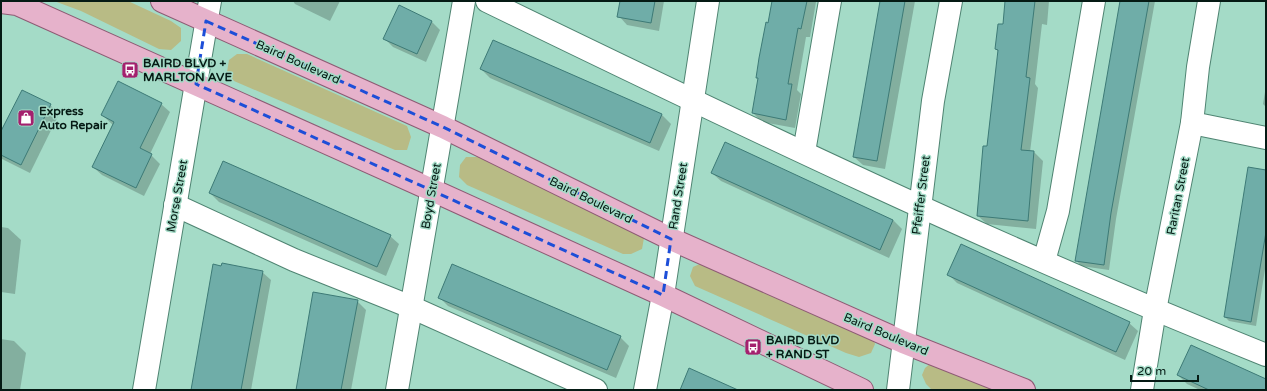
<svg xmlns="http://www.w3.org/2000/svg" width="1267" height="391" font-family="'Varela Round',sans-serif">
	<rect width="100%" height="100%" fill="#a4dbc7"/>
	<g fill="#b8bb85">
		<polygon points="54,1 128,1 171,21 181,28 181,41 171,50 159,49 81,11"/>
		<polygon points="237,54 247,54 407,126 411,137 407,150 395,150 234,81 227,72 229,60"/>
		<polygon points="466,157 480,157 636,226 644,238 642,249 631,254 623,254 467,185 459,177 460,165"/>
		<polygon points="704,262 871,332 875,344 871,353 859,357 846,353 695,286 690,276 693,267"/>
		<polygon points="931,363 1000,390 932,390 926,384 922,375 925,368"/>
	</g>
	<g fill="#0003">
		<polygon points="293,1 340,1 330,21 295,4"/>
		<polygon points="621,1 664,1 659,31 627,25 619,16"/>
		<polygon points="773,1 816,2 810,37 806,37 797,90 801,94 795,128 762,122 753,113 759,80 757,77"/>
		<polygon points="881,1 915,1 885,169 863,165 854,157"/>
		<polygon points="1007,1 1049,1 1047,25 1042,24 1035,84 1038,88 1030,152 1034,152 1043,161 1036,229 987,224 978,216 999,52 996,49 1003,25"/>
		<polygon points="1121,1 1155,1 1116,219 1109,270 1081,266 1076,260"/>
		<polygon points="432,22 440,30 426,62 393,47 384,38"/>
		<polygon points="493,41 662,115 671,124 659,151 490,78 481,69"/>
		<polygon points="1266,86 1266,107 1263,104"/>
		<polygon points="161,104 170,112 150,154 160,164 144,196 102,175 93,167 113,125 102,115"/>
		<polygon points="50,105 59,114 30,173 2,159 1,134"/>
		<polygon points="725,144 893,220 902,229 889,258 721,181 712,173"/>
		<polygon points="1266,171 1266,263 1256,326 1229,321 1225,317"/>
		<polygon points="210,193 390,236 399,244 386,276 219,202"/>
		<polygon points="1,227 8,228 21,240 15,294 1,292"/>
		<polygon points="262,272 271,280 251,390 192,390"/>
		<polygon points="949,275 1129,323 1138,331 1125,360 957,283"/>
		<polygon points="439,297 620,337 629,346 616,378 448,306"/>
		<polygon points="357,301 366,310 351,390 308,390"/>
		<polygon points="1,339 14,341 26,353 20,390 1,390"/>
		<polygon points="1178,375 1266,380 1266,390 1200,390 1187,384"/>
	</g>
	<g fill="#6fada8" stroke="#3d7a76">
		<polygon points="620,1 655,1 651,23 617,17"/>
		<polygon points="772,1 807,1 801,29 798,28 788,84 792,84 786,120 752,113 758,78 756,78 759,58 766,22 768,23"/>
		<polygon points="880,1 905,1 877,161 853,157"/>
		<polygon points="1005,1 1035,1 1026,77 1030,78 1021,150 1034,151 1028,221 977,216 983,146 987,146 998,50 995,49 998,24 1003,24"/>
		<polygon points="1120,1 1149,1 1111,213 1104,265 1075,261"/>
		<polygon points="399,5 432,21 417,54 383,39"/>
		<polygon points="493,40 662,114 650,143 480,69"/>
		<polygon points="118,81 162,103 140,148 152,154 136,188 92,167 114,122 101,115"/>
		<polygon points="22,90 51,104 21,165 1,155 1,131"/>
		<polygon points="725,142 893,220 880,250 711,173"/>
		<polygon points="223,161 391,235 377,267 209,193"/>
		<polygon points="1248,167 1266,170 1266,232 1251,322 1224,317"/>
		<polygon points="961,244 1130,322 1116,352 947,275"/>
		<polygon points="222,263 263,271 241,390 191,390 213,264 221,266"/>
		<polygon points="452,264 621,336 607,370 438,298"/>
		<polygon points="313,292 358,300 341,390 296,390"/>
		<polygon points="1191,345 1266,379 1266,390 1209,390 1177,375"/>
		<polygon points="689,368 738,390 680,390"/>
	</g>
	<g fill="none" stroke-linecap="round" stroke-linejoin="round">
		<g stroke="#4f8472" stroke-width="24">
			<g id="minor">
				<path d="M487 1C744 126 1001 249 1266 355"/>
				<polyline points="1192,123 1266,138"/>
				<polyline points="804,152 830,1"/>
				<polyline points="175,205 294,260 411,307 596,390"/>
				<polyline points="1044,261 1058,211 1094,1"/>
				<polyline points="144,390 210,1"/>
				<polyline points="397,390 464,1"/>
				<polyline points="645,390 663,295 708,1"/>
				<polyline points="898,390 933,101 951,1"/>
				<polyline points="1142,390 1155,310 1192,123 1198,67 1209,1"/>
			</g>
		</g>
		<g stroke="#8d5b74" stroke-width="24">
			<g id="major">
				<polyline points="162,1 443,127 671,239 903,342 1024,390"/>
				<polyline points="1,2 17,4 432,190 663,295 862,390"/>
			</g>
		</g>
		<use href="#minor" stroke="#fff" stroke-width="22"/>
		<use href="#major" stroke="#e6b2cb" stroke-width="22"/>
	</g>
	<path fill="none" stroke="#1d4ed8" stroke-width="3" stroke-dasharray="8 5" stroke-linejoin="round" d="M206 21 443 127 671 239 663 295 196 84Z"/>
	<defs>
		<g id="bus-square" transform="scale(0.9)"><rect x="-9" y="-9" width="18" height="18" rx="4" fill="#a4206e" stroke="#a4dbc7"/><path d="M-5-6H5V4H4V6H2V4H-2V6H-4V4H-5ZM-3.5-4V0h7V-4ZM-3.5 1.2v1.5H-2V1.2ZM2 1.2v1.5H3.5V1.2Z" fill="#fff"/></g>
		<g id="shop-square" transform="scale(0.9)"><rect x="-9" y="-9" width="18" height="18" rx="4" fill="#a4206e" stroke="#a4dbc7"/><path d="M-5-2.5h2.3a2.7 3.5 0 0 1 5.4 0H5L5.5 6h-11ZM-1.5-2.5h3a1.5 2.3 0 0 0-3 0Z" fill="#fff"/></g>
	</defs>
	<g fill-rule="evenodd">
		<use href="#bus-square" x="130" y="70"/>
		<use href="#shop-square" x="26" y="118"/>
		<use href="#bus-square" x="753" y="347"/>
	</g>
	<g text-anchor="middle" stroke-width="3" stroke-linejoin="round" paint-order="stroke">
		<g font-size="12" fill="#051a14" stroke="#a4dbc7">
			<text transform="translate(298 62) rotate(24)" y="4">Baird Boulevard</text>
			<text transform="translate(921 195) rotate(-83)" y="4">Pfeiffer Street</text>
			<text transform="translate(177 196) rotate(-80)" y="4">Morse Street</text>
			<text transform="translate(431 196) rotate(-80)" y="4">Boyd Street</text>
			<text transform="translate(678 196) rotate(-81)" y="4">Rand Street</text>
			<text transform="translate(1178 196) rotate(-79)" y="4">Raritan Street</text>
			<text transform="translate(591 200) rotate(26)" y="4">Baird Boulevard</text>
			<text transform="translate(886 334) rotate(23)" y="4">Baird Boulevard</text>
		</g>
		<g font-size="12" font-weight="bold" fill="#051a14" stroke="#a4dbc7" text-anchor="start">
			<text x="143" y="67">BAIRD BLVD +<tspan x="143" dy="14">MARLTON AVE</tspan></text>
			<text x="39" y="115">Express<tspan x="39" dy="14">Auto Repair</tspan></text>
			<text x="766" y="344">BAIRD BLVD<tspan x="766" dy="14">+ RAND ST</tspan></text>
		</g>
	</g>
	<rect width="1267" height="391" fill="none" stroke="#051a14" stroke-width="4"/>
	<path d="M1131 375v6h67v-6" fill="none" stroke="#051a14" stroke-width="2"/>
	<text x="1137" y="375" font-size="12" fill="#051a14" stroke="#a4dbc7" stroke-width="3" paint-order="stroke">20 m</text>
</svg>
